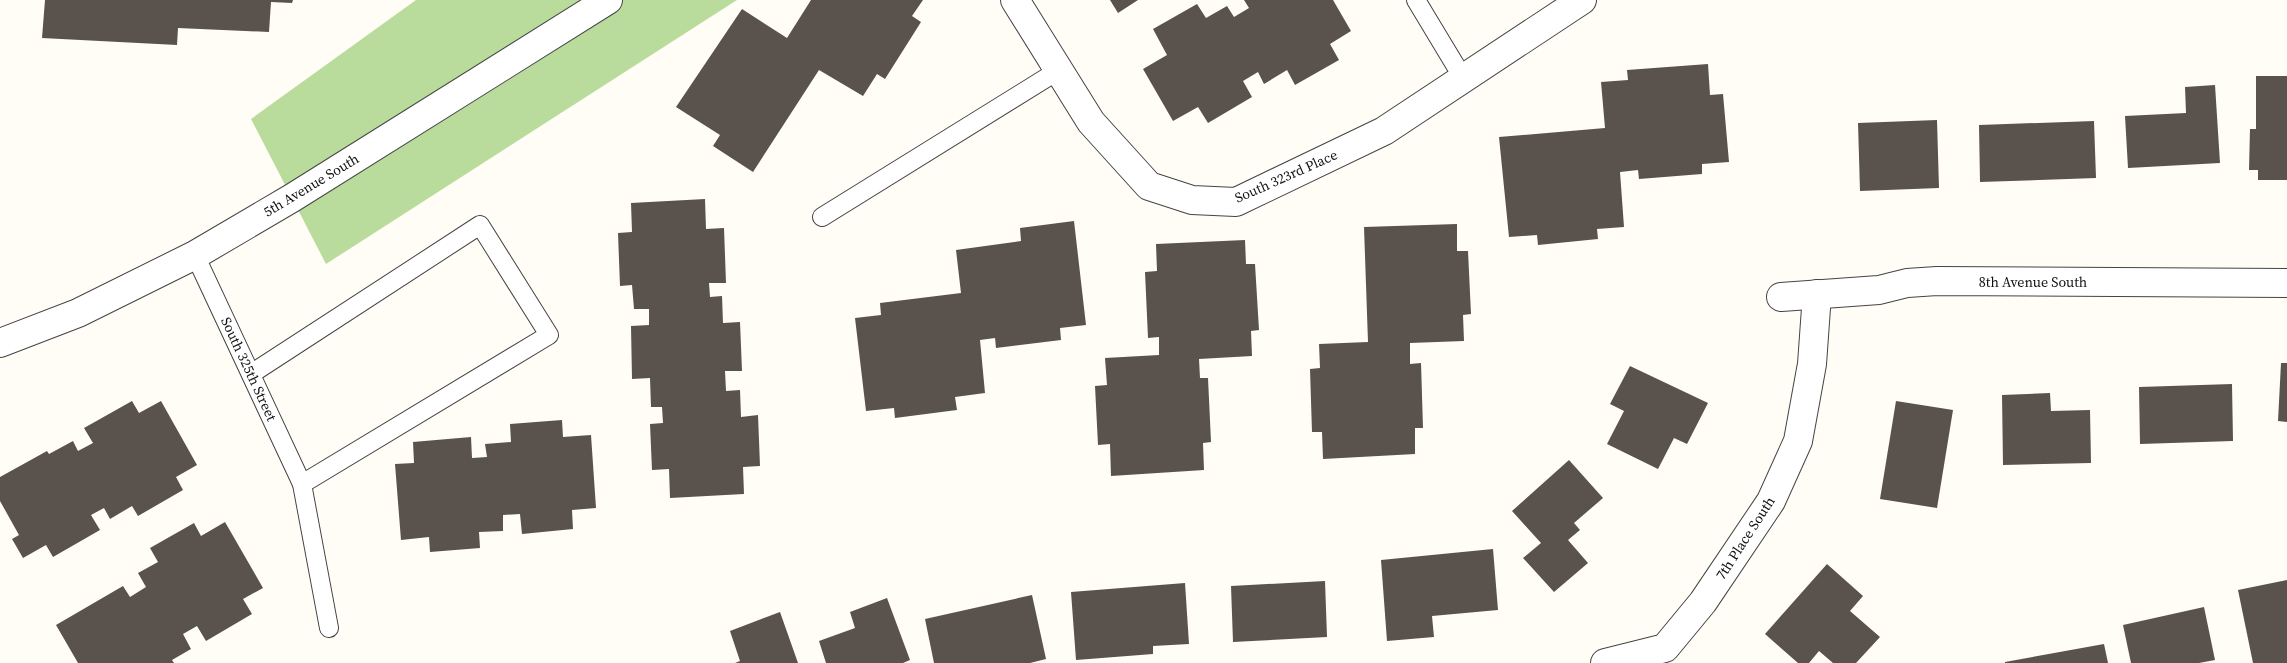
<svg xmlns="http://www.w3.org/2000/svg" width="2287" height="663" font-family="'Source Serif 4',serif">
	<rect width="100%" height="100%" fill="#fffdf5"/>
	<polygon fill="#b9dc9c" points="416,0 737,0 326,264 251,119"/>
	<g fill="#5a524d">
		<polygon points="45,0 293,0 292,3 271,2 269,32 178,28 177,45 42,38"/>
		<polygon points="811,0 923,0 912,16 921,22 885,79 877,74 863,96 819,70 753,172 713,146 720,135 676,107 742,9 787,38"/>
		<polygon points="1110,0 1138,0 1118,13"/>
		<polygon points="1244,0 1333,0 1351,31 1330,44 1339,60 1295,85 1287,70 1264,84 1258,72 1243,81 1252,97 1208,123 1198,107 1173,121 1143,69 1167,55 1153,29 1197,4 1206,18 1227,6 1234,17 1249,8"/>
		<polygon points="1708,64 1710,95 1723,94 1729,162 1702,164 1702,174 1639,179 1638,170 1620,172 1624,227 1597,229 1598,239 1538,245 1537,235 1509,237 1499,137 1605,128 1601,82 1628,80 1627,70"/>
		<polygon points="2256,76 2287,76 2287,180 2258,180 2258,170 2249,170 2250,129 2256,129"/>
		<polygon points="2215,85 2220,163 2128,168 2125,116 2186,113 2185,87"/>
		<polygon points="1937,120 1939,188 1860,191 1858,123"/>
		<polygon points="2094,121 2096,178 1980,182 1979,125"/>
		<polygon points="705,199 706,229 724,228 726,283 709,283 710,297 722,296 723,323 740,322 742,371 725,371 726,391 740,390 741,417 758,415 760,466 743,467 744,494 670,498 669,469 652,470 650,424 663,423 662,407 651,407 650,378 632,379 631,326 649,325 649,309 634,309 632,285 620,286 618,233 632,232 631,203"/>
		<polygon points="1074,221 1086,325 1060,328 1061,340 996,348 995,338 980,340 985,393 955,397 957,410 895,418 894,408 866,411 855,318 881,315 880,303 961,293 956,250 1021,241 1020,228"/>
		<polygon points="1457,224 1457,251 1468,251 1471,314 1463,315 1464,341 1410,343 1410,364 1421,363 1423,428 1415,428 1415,454 1323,459 1322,432 1312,432 1310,369 1320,368 1319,344 1368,342 1364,227"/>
		<polygon points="1245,240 1246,264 1255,264 1259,330 1251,331 1252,356 1199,359 1200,378 1208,378 1211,442 1203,443 1204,470 1111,476 1110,444 1098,445 1095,386 1107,385 1105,358 1159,355 1159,337 1148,338 1145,272 1157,271 1156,244"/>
		<polygon points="2281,363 2287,363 2287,422 2278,421"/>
		<polygon points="1630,366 1708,403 1687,444 1674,438 1658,469 1607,444 1624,411 1610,404"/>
		<polygon points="2232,384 2233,441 2140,444 2139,387"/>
		<polygon points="2050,393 2051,411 2090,410 2091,463 2003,465 2002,395"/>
		<polygon points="132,401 139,413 161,401 197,465 176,477 183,490 138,516 132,506 110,519 104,508 91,515 100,530 53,557 46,545 23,558 12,539 19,535 0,501 0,477 47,451 49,454 73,441 78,451 93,443 84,428"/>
		<polygon points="1896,401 1953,410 1937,508 1880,499"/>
		<polygon points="562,420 563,437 591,435 596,508 572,510 573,529 522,534 520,514 503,515 503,531 479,532 480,548 430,552 429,537 401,540 395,464 414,463 413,442 471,437 472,458 487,457 485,444 511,442 510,424"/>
		<polygon points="1569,460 1603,498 1574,523 1580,530 1568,540 1588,563 1554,592 1523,558 1541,543 1512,511"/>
		<polygon points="225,522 263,588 243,599 252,614 206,641 197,626 183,634 191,649 172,660 174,663 78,663 56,625 123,586 130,597 146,587 138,573 158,562 150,548 194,523 201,536"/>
		<polygon points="1493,549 1498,610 1432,616 1434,637 1387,641 1381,560"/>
		<polygon points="1827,564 1863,596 1850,611 1880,637 1856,663 1833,663 1819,651 1809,663 1798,663 1765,634"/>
		<polygon points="2287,580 2287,663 2253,663 2238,590"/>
		<polygon points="1325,581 1327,637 1233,642 1231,586"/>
		<polygon points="1185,583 1189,644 1153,646 1153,654 1076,660 1071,592"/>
		<polygon points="1032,595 1046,659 1030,663 934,663 925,619"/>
		<polygon points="887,598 910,660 903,663 826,663 819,641 855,628 850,612"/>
		<polygon points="2204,607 2215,660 2199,663 2131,663 2123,625"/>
		<polygon points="780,612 798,663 735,663 740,661 730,631"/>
		<polygon points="2104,644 2108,663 2005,663 2005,662"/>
	</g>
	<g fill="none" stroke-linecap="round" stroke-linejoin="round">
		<g stroke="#444" stroke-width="20">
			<g id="service">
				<polyline points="1416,0 1463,78"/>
				<polyline points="822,217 1059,70"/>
				<polyline points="195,255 302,484 329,628"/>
				<polyline points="251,374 480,225 549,335 302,484"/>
			</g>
		</g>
		<g stroke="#444" stroke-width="30">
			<g id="minor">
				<polyline points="1015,0 1091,122 1149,186 1192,200 1236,202 1384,131 1582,0"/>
				<polyline points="1605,663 1665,648 1703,602 1771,501 1798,441 1812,364 1817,294"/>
			</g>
		</g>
		<g stroke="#444" stroke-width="30">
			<g id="tertiary">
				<polyline points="1781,297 1879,290 1907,283 1937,281 2287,283"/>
				<polyline points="0,343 78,313 195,255 292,198 608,0"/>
			</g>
		</g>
		<use href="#service" stroke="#fff" stroke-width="18"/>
		<use href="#minor" stroke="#fff" stroke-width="28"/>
		<use href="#tertiary" stroke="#fff" stroke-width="28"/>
	</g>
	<g text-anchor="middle" stroke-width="5" stroke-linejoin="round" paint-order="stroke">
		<g font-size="14" fill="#111" stroke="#fff">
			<text transform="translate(1286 176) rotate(-24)" y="5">South 323rd Place</text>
			<text transform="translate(311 185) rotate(-31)" y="5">5th Avenue South</text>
			<text x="2033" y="287">8th Avenue South</text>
			<text transform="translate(249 369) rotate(65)" y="5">South 325th Street</text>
			<text transform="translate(1745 538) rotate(-57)" y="5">7th Place South</text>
		</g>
	</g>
</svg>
